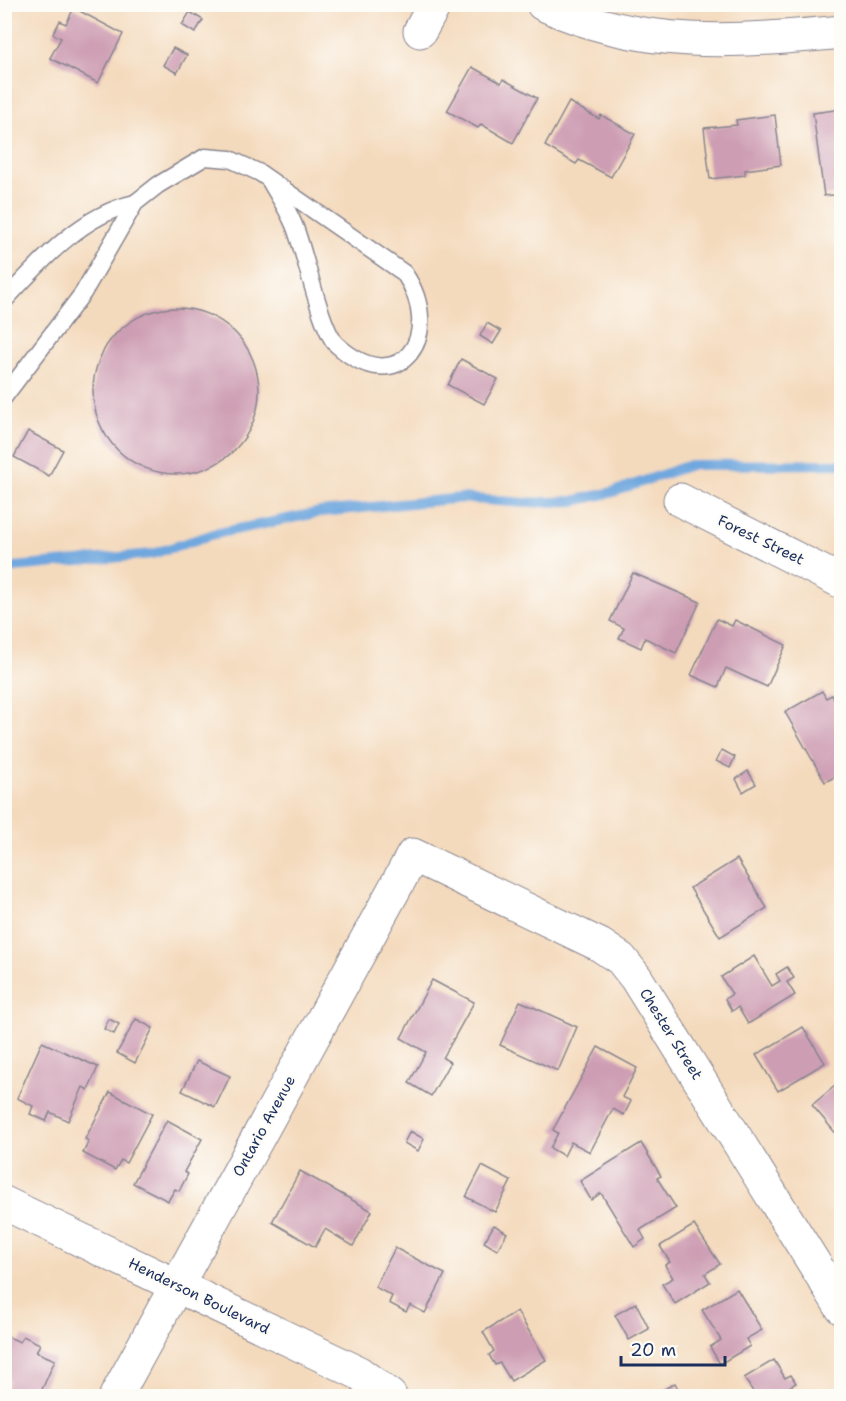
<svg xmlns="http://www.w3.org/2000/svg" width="846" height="1401" font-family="'Shantell Sans',sans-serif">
	<rect width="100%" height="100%" fill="#fdfcf7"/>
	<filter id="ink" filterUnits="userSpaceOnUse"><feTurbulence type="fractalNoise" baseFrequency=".0167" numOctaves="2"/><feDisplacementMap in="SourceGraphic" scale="12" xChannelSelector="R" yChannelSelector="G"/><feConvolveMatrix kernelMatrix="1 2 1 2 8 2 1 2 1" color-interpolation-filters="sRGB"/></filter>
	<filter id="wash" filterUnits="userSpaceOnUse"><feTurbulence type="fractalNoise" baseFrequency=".008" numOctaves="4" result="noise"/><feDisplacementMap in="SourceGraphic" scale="24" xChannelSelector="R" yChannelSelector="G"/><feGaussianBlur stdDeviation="1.35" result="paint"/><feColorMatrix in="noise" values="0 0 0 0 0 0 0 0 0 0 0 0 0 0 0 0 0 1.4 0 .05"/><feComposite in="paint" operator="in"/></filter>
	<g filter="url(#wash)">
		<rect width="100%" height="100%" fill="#f4dabd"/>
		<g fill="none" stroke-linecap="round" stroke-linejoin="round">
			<polyline stroke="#70a7de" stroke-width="10" points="4,568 152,554 214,534 321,512 462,498 524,503 573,501 613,492 690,465 842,464"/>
		</g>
		<g id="blocks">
			<g fill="#cd9db3">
				<polygon points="74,8 123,34 98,83 50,58 61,38 53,34 60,21 66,24"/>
				<polygon points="190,12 203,20 195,33 182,25"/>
				<polygon points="173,48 187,55 177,73 163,65"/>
				<polygon points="472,67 501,83 503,79 537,98 513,143 481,124 478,128 447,111"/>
				<polygon points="569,102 599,119 601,115 635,134 611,177 579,160 576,164 545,146"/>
				<polygon points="842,109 842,194 824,196 813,113"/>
				<polygon points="775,115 781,165 745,170 745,175 710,179 704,128 737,125 736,120"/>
				<circle cx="176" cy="391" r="83"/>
				<polygon points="487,323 501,331 493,344 480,336"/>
				<polygon points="461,359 498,379 484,404 448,385"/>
				<polygon points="28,431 63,450 49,476 14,457"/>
				<polygon points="633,573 700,602 676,653 645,638 641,648 619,638 624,628 610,621"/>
				<polygon points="717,619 732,626 735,620 786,645 767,687 726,668 718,687 691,675"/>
				<polygon points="822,691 826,698 832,695 842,712 842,773 825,782 785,712"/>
				<polygon points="722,750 735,757 730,768 716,761"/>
				<polygon points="748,771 756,784 743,792 736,779"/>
				<polygon points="737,859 767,908 720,937 690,888"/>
				<polygon points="754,956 772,986 780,981 776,974 787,967 794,978 787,982 795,995 748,1024 738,1007 732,1011 725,999 732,994 721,977"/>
				<polygon points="432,980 474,1002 443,1058 450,1062 431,1096 409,1083 426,1052 401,1038"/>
				<polygon points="520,1001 577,1027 558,1071 500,1045"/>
				<polygon points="109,1019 119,1024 114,1034 104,1029"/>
				<polygon points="136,1019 153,1028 135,1063 117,1053"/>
				<polygon points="803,1027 825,1063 778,1091 756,1055"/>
				<polygon points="42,1042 98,1067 88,1090 83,1087 68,1121 50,1112 46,1121 30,1114 33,1106 17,1098"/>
				<polygon points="598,1047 637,1068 622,1097 631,1101 624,1115 613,1109 590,1152 571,1142 564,1156 550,1148 558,1133 553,1130"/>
				<polygon points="197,1061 230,1076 215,1107 182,1091"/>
				<polygon points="842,1080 842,1133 838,1136 812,1105"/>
				<polygon points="110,1092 152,1114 126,1163 121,1160 115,1170 83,1153 89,1141 85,1139"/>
				<polygon points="167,1120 202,1139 184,1172 188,1174 179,1191 175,1189 168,1201 133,1183"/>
				<polygon points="410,1131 424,1139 418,1151 404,1143"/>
				<polygon points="641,1143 661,1176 657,1178 676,1208 640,1230 645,1239 634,1247 601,1193 591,1200 580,1181"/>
				<polygon points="482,1166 511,1181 495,1212 466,1197"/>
				<polygon points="300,1171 372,1211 353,1246 325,1229 315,1247 272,1222"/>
				<polygon points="494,1225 507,1233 497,1250 484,1242"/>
				<polygon points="694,1225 720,1264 705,1274 710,1282 675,1304 662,1284 673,1278 665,1265 670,1262 660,1246"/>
				<polygon points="395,1248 445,1274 425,1313 410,1305 406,1312 389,1303 392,1296 375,1287"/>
				<polygon points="737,1289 762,1330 746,1339 750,1346 720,1364 710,1347 721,1340 702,1310"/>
				<polygon points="636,1303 649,1329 629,1340 615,1315"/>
				<polygon points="517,1311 546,1360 511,1381 500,1363 495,1365 489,1355 494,1351 483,1332"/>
				<polygon points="4,1335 20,1342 23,1336 40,1344 36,1352 55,1360 40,1394 31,1389 28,1396 4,1396 9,1380 4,1378"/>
				<polygon points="774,1360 785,1378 791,1375 796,1383 789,1387 796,1396 756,1396 744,1378"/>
				<polygon points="675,1383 682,1396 665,1396 661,1391"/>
			</g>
		</g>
	</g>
	<g filter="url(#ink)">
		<use href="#blocks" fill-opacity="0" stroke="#88848e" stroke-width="1.5"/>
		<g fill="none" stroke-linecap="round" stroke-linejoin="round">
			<g stroke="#88848e" stroke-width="19">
				<g id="service">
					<path d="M4 301C41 261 81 215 135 203"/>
					<path d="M4 397 83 293 135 203 158 185 205 157 230 159 260 173 404 273C446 334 400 402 337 345 321 331 305 251 294 225 288 210 278 195 270 181"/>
				</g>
			</g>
			<g stroke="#88848e" stroke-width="35">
				<g id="minor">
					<path d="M543 4C643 50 735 42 842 32"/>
					<polyline points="420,31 435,4"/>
					<polyline points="680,500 842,582"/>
					<polyline points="4,1203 359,1373 390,1396"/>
					<polyline points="116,1396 413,855 600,945 621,959 636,978 842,1308"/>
				</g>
			</g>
			<use href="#service" stroke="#fff" stroke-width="16"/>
			<use href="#minor" stroke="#fff" stroke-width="33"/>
		</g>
	</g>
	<g text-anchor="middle" stroke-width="5" stroke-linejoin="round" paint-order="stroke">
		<g font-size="15" fill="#1b2f5e" stroke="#fdfcf7">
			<text transform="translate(761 540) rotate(26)" y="5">Forest Street</text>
			<text transform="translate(671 1034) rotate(58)" y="5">Chester Street</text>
			<text transform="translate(264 1126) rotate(-61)" y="5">Ontario Avenue</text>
			<text transform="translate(199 1296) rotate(26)" y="5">Henderson Boulevard</text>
		</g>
	</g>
	<rect width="846" height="1401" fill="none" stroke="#fdfcf7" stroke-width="24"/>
	<path d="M621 1356v9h104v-9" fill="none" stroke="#1b2f5e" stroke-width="3"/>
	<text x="630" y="1356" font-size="18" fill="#1b2f5e" stroke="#fdfcf7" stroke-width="4.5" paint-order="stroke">20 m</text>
</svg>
